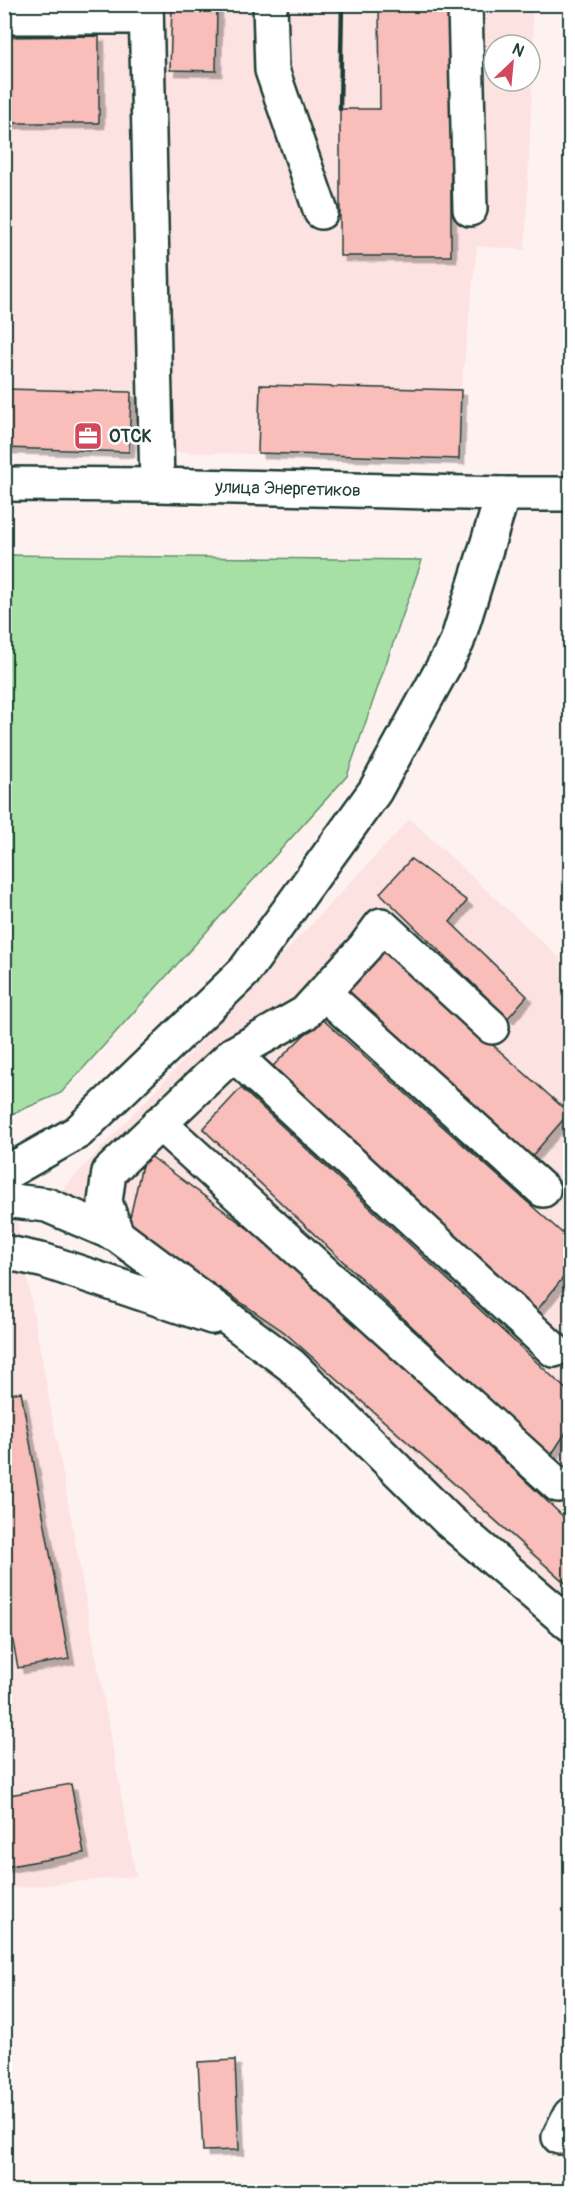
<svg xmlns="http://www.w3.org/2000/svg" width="575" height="2196" font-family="Pangolin,sans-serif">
	<defs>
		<filter id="shadow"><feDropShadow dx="5.5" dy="5.5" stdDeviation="0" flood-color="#0004"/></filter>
	</defs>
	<rect width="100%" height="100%" fill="#fef2f1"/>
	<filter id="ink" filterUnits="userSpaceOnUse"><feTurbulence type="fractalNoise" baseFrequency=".0167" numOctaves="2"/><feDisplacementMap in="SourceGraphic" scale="12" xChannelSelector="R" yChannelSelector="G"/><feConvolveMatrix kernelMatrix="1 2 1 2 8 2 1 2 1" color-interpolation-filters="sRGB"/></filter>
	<g filter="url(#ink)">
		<g fill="#fce2e0" fill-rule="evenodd">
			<path d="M5 5H531L534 42 525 250 477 246 461 390 459 459 5 448ZM494 45H530V81H494Z"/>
			<polygon points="410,819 560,958 570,1067 570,1599 551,1620 59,1193"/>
			<polygon points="4,1210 16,1217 136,1876 5,1889"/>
		</g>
		<polygon fill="#a7e0a5" stroke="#638e6c" stroke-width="1.5" points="5,555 422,560 347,776 61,1093 5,1117"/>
		<g fill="#f9bdba" stroke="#1f3d34" stroke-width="1.5" filter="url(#shadow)">
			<polygon points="172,4 217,4 216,71 170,70"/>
			<polygon points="379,4 451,4 451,256 340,256 340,109 380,109"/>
			<polygon points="99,36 99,123 4,123 4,37"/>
			<polygon points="260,385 461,390 459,459 258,453"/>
			<polygon points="4,389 131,392 129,452 4,448"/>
			<polygon points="411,859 467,901 450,922 527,996 508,1018 380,893"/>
			<polygon points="383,947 569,1113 530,1158 345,988"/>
			<polygon points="321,1018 570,1240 570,1269 535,1313 273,1066"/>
			<polygon points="241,1088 570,1393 570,1426 550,1457 203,1129"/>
			<polygon points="145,1152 305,1271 570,1523 570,1587 283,1331 128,1226"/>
			<polygon points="21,1392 69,1659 18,1668 4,1594 4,1395"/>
			<polygon points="71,1784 84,1853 4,1867 4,1796"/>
			<polygon points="235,2060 239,2150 203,2151 198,2062"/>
		</g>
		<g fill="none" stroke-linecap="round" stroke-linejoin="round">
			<g stroke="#1f3d34" stroke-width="38">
				<g id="minor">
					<polyline points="146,4 157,485"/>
					<polyline points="270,4 272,70 321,212"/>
					<polyline points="465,4 470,209"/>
					<polyline points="4,17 146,17"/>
					<path id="s1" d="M4 484 157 485 503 494H570"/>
					<polyline points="324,993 543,1190"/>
					<polyline points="233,1054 554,1350"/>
					<polyline points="159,1123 558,1485"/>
					<polyline points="4,1174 78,1132 244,972 375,791 457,642 503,494"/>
					<polyline points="4,1200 47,1205 117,1235 291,1365 449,1521 570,1624"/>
					<polyline points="117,1235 105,1202 109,1172 233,1054 305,1013 365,947 381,925 492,1027"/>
					<polyline points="4,1252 45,1261 212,1317"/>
					<polyline points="559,2137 570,2115"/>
				</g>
			</g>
			<use href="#minor" stroke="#fff" stroke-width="33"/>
			<polyline stroke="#1f3d34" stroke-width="4.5" points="340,109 342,4"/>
		</g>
	</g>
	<defs>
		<g id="office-square" transform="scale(1.5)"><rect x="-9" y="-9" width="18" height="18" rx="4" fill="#d1495b" stroke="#fff"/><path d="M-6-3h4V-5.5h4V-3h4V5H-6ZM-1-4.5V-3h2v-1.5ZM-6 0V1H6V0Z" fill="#fff"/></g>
	</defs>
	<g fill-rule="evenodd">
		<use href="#office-square" x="88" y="436"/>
	</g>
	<g text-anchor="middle" stroke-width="5" stroke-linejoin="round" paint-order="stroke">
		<g font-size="18" font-weight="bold" fill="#1f3d34" stroke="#fff" text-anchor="start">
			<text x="109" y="442">ОТСК</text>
		</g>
		<g font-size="18" fill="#1f3d34" stroke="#fff">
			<text dy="6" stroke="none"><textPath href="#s1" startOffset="284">улица Энергетиков</textPath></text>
		</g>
	</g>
	<rect width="575" height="2196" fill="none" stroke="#fff" stroke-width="24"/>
	<rect x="12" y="12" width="551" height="2172" fill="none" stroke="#1f3d34" stroke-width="2" filter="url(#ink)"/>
	<g transform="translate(512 63) rotate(26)"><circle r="28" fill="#ffffff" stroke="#a5b1ae" stroke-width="1.5"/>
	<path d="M0-4.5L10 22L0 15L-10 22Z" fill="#d1495b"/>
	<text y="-9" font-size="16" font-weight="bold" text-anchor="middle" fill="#1f3d34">N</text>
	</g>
</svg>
